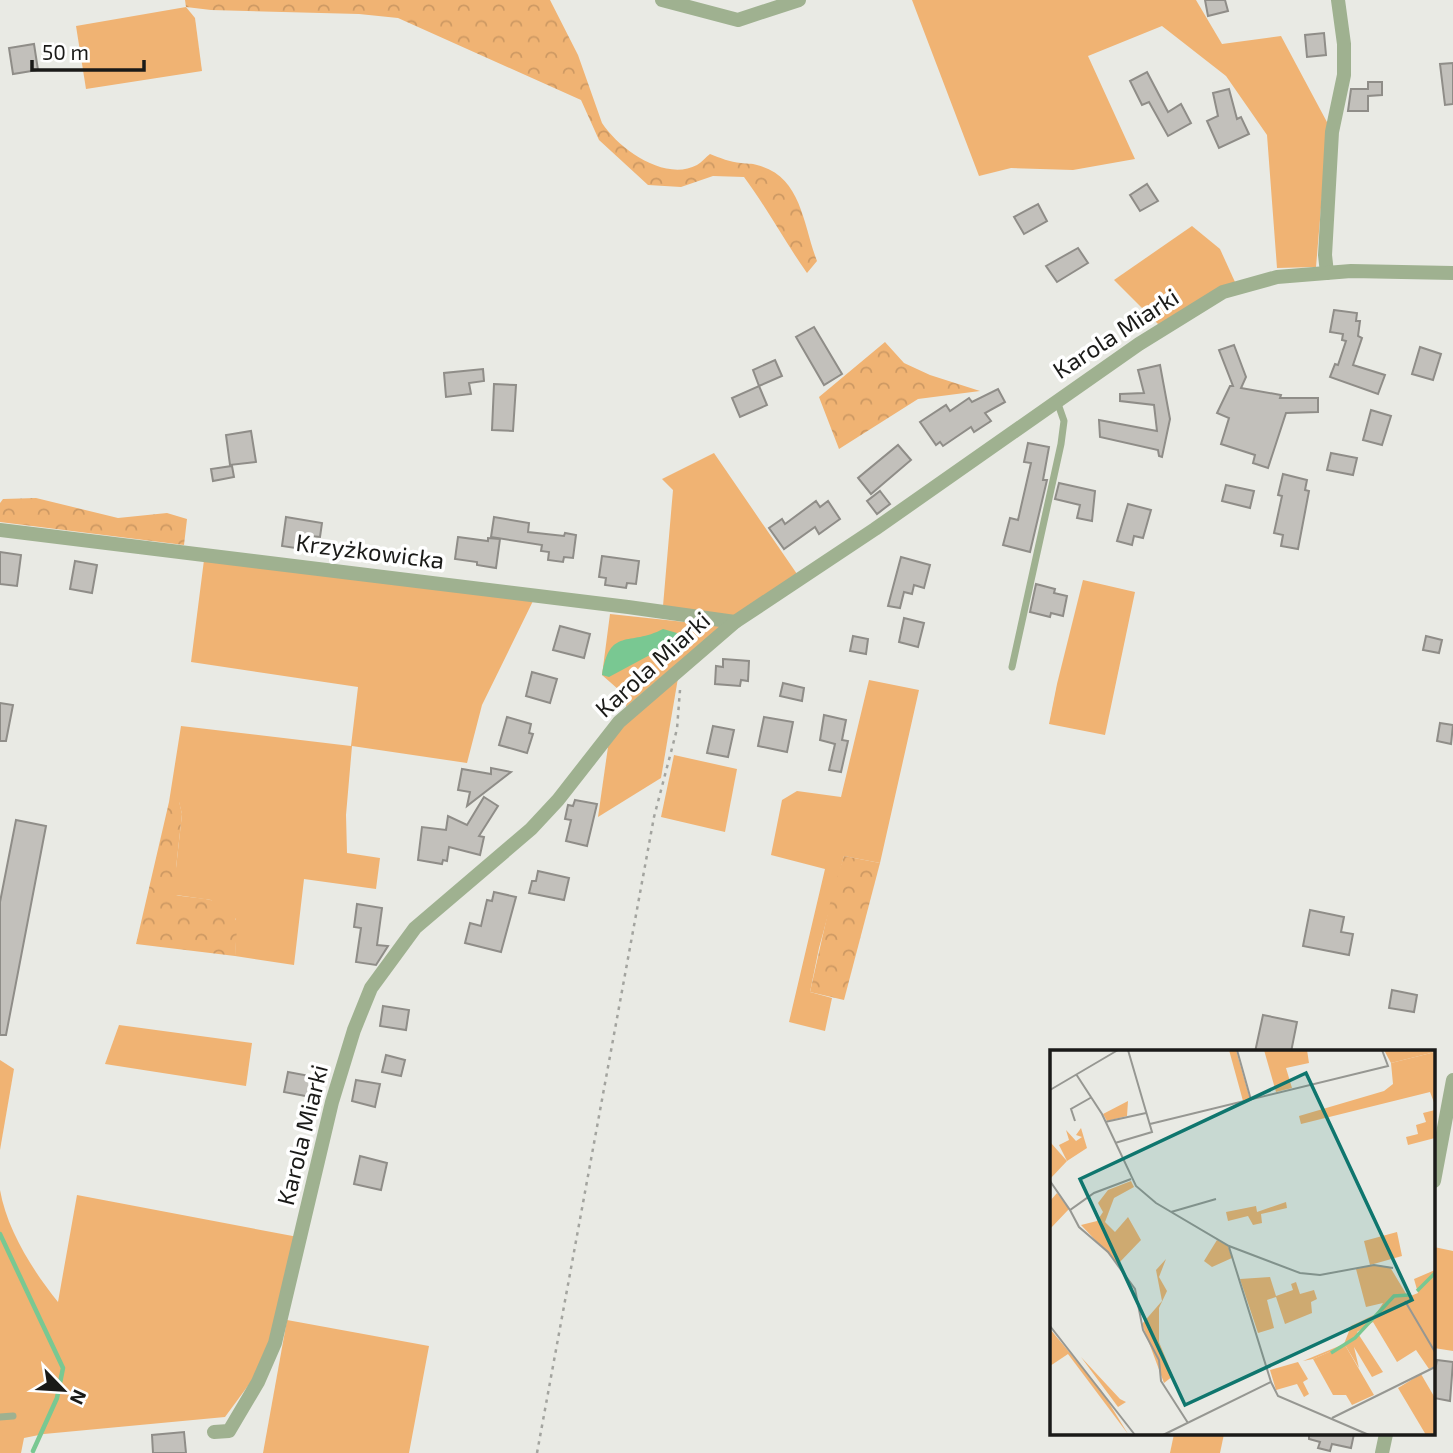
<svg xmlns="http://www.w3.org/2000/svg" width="1453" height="1453" font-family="'Exo 2',sans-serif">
	<defs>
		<pattern id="forest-crowns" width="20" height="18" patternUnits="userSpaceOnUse" patternTransform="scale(1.75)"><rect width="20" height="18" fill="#f0b373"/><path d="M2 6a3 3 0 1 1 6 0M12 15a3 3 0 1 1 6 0" fill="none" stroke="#cd9963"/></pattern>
	</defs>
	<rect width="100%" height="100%" fill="#e9eae4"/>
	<g fill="#f0b373">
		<polygon points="912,0 1196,0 1222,44 1281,36 1328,124 1316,267 1277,268 1267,135 1226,76 1162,26 1088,56 1135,159 1073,170 1011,168 979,176"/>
		<polygon points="186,7 195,18 202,71 86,89 76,26"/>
		<polygon points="1192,226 1220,249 1235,282 1159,325 1114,280"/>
		<polygon points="714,453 797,574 733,617 663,606 673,490 662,479"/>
		<polygon points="204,560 533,601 482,705 467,763 352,746 346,815 347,853 380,858 376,889 304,879 294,965 235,956 236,919 211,900 176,895 176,868 182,814 179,802 169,802 181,726 351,746 358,687 191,662"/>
		<polygon points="1083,580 1135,592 1105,735 1049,724 1057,684"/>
		<polygon points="610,614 722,626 626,707 627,697 602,675"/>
		<polygon points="678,678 661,778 598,817 608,747 624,724"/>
		<polygon points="869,680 919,690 880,863 844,856 819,948 810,992 832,998 825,1031 789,1022 825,869 771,855 782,800 797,791 841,797"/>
		<polygon points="674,755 737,769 725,832 661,817"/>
		<polygon points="119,1025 252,1043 246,1086 105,1064"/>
		<polygon points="0,1060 14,1069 0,1150"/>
		<path d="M0 1190C7 1230 33 1271 58 1302L77 1195 298 1237 270 1349 253 1379 225 1417 44 1434 24 1438 21 1453H0Z"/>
		<polygon points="1434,1247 1453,1251 1453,1351 1434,1348"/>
		<polygon points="287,1320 429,1346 409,1453 263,1453"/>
		<polygon points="1174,1434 1224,1434 1220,1453 1170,1453"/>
	</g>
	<g fill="url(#forest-crowns)">
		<path d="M185 0H550L578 55 602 123C619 149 665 182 697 165 702 162 706 157 710 154 720 158 730 162 741 163 746 164 752 163 757 165 802 176 803 225 817 261L807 273C785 242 767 208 744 177L713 176 681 187 648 185 599 140 581 100 398 18 359 14 211 10 186 7Z"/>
		<polygon points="885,342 904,363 930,375 980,391 918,399 839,449 819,397"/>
		<polygon points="36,498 118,518 167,513 187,519 184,545 0,522 0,503 3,499"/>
		<path d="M179 801 182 814 176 868V895C194 899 226 896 235 917 239 927 235 945 235 956L136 944 169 802Z"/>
		<polygon points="844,856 880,863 844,1000 810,992 833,890"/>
	</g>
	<path fill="#79c892" d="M663 629 677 633 682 639 680 644 670 648 661 655 648 656 609 677 602 675C610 626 629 647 663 629Z"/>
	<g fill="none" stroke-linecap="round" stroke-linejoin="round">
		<polyline stroke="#79c892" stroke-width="4.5" points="0,1234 63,1368 57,1398 33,1451"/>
	</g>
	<g fill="#c2c0bb" stroke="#8f8d88" stroke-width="2">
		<polygon points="1205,0 1225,0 1228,11 1208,16"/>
		<polygon points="1324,33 1326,55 1307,57 1305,35"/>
		<polygon points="34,44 38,70 13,74 9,48"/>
		<polygon points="1453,63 1453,104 1445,105 1440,64"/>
		<polygon points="1147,72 1168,112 1181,104 1191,123 1168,136 1149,102 1142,105 1130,81"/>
		<polygon points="1368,82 1382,82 1382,95 1368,96 1368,111 1348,111 1351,89 1368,89"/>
		<polygon points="1229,89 1237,119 1241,117 1249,134 1219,148 1207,121 1218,116 1213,93"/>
		<polygon points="1147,184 1158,201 1140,211 1130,195"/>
		<polygon points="1038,204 1047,221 1024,234 1014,217"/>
		<polygon points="1078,248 1088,263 1057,282 1046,266"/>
		<polygon points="1334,310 1357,313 1356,321 1360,321 1358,336 1362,338 1353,365 1385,375 1378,394 1330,377 1335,364 1338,365 1346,341 1342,340 1343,334 1330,332"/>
		<polygon points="814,327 842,374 824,385 796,337"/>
		<polygon points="1234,345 1246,377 1241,388 1281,395 1280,398 1318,398 1318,412 1286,413 1268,468 1253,463 1255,455 1221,444 1229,418 1217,413 1230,386 1233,386 1219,350"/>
		<polygon points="1420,347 1441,354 1433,380 1412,374"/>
		<polygon points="775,360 782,376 759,386 753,370"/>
		<polygon points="1160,365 1170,419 1162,457 1159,456 1158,450 1100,437 1099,420 1157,431 1154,405 1120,401 1120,394 1144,393 1138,370"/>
		<polygon points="483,369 484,381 469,383 471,394 446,397 444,373"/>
		<polygon points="494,384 516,385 513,431 492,430"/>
		<polygon points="759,386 767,405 740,417 732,398"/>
		<polygon points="998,389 1005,402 985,413 991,421 974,432 971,427 943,446 940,442 936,445 920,422 946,405 950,411 969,398 972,402"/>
		<polygon points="1371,410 1391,416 1382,445 1363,440"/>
		<polygon points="251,431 256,462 230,465 226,435"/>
		<polygon points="1028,443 1049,447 1043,480 1047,480 1030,552 1003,545 1010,518 1018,520 1031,463 1024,462"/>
		<polygon points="898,445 911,460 871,494 858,478"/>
		<polygon points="1331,453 1357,458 1353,475 1327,470"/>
		<polygon points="232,466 234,477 213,481 211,469"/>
		<polygon points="1283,474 1307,480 1305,490 1309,491 1298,549 1281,546 1283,535 1274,533 1282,496 1278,495"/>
		<polygon points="1059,483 1095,491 1092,521 1077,518 1080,505 1055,499"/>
		<polygon points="1226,485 1254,491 1250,508 1222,501"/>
		<polygon points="880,491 890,504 877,514 867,501"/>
		<polygon points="816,501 820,507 828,501 840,519 819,534 815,527 784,549 769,528 782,519 785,524"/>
		<polygon points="1128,504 1151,510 1143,538 1134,536 1132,545 1117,541"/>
		<polygon points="286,517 322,523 320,537 311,536 309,550 282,546"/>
		<polygon points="494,517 529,523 528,532 564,536 565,533 576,535 573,558 564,557 563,562 548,560 549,552 541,551 542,545 491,537"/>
		<polygon points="458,537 488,541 488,538 500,539 496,568 477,565 477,562 455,559"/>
		<polygon points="0,552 21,555 17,586 0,584"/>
		<polygon points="602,556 639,561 636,584 627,583 626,588 605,585 606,578 599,577"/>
		<polygon points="901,557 930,565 924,588 914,585 912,594 904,592 900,608 888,606"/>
		<polygon points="75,561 97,565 92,593 70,589"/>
		<polygon points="1036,584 1055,589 1054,593 1067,596 1063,616 1051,613 1050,617 1030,612"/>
		<polygon points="904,618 924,623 918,647 899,642"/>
		<polygon points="560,626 590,634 584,658 553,650"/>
		<polygon points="853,636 868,639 866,654 850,651"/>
		<polygon points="1426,636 1442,640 1439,653 1423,650"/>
		<polygon points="723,659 749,661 748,681 741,680 740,686 715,684 716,666 723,667"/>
		<polygon points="532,672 557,679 550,703 526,696"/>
		<polygon points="783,683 804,688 802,701 780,696"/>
		<polygon points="0,703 13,705 6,741 0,741"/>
		<polygon points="824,715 846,720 842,740 848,741 841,772 829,770 835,744 820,740"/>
		<polygon points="507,717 531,724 529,733 533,734 527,753 499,745"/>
		<polygon points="764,717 793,722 787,752 758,746"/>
		<polygon points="1440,723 1453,725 1451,744 1437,741"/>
		<polygon points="713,726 734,730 728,757 707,753"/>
		<polygon points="491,768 511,772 467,806 470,792 458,790 462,769 491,774"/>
		<polygon points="484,797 498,806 479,836 484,837 480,855 449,847 447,861 443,860 442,864 418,860 422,827 446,830 448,816 467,825"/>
		<polygon points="575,800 597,804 587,846 566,841 571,820 565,819 568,805 573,806"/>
		<polygon points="16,820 46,826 6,1035 0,1035 0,902"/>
		<polygon points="538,871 569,878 564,900 529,893 532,881 536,881"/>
		<polygon points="494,892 516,897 501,952 465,943 470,923 481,926 487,900 492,901"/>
		<polygon points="357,904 382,908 377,945 388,946 376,965 356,962 361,928 354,927"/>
		<polygon points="1310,910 1344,917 1341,932 1353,934 1349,955 1303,946"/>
		<polygon points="1392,990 1417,995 1414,1012 1389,1008"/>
		<polygon points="383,1006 409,1010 406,1030 380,1026"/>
		<polygon points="1263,1015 1297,1022 1291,1052 1255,1052"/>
		<polygon points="386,1055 405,1060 401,1076 382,1072"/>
		<polygon points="288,1072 315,1077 311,1097 284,1092"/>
		<polygon points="356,1080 380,1084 375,1107 352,1101"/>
		<polygon points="360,1156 387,1163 381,1190 354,1184"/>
		<polygon points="1437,1360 1453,1362 1450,1401 1434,1398 1434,1376"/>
		<polygon points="184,1432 186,1453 153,1453 152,1435"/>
		<polygon points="1309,1434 1354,1434 1351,1448 1332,1444 1330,1451 1318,1448 1320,1442 1309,1439"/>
	</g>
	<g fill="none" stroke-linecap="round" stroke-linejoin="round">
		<polyline stroke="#a3a49f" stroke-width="2.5" stroke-dasharray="3.5 5" stroke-linecap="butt" points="537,1453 654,817 677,729 680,690"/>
		<g stroke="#9fb190" stroke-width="7">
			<polyline points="1012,667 1061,444 1064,421 1057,401"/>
			<polyline points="0,1417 13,1416"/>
		</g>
		<g stroke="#9fb190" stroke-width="14">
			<polyline points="662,0 738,20 799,0"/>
			<polyline points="1327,273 1325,255 1332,132 1344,75 1344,44 1338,0"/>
			<polyline points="0,530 628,607 735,622"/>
			<polyline points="1434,1181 1453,1080"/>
			<polyline points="214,1432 229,1431 258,1382 275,1343 332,1102 354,1030 371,988 415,928 531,829 558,800 619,722 735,622 875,529 1139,344 1223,292 1277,277 1351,271 1453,273"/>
			<polyline points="1382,1453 1386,1434"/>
		</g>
	</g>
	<g text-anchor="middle" stroke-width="7" stroke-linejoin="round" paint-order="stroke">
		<g font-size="24" fill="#1a1a18" stroke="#fff">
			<text transform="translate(1116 334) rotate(-33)" y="8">Karola Miarki</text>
			<text transform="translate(370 552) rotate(7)" y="8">Krzyżkowicka</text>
			<text transform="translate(653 665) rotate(-42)" y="8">Karola Miarki</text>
			<text transform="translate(303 1135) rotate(-76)" y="8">Karola Miarki</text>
		</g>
	</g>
	<g transform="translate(1050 1050)">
		<rect width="385" height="385" fill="#e9eae4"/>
		<path d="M179 0H186L200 49 193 51ZM214 0H257L259 13 236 18 242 38 226 42ZM385 2V55L380 42 251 74 249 66 334 41 343 34 341 13ZM385 60V88L358 95 356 87 368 84 366 75 376 72 373 63ZM31 78 37 98 17 111 9 95 19 90 16 80 26 91 32 87 26 85ZM81 131 84 137 64 148 55 172 65 182 78 167 91 190 68 214 31 175 47 171 53 162 48 153 58 140ZM7 143 19 159 0 179V151ZM236 152 237 158 211 164 212 173 203 175 198 166 178 171 176 162 206 156 207 162ZM347 182 352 206 320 215 314 191ZM167 190 178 196 182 208 162 217 154 211ZM326 215 340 217 358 247 368 243 364 229 385 220V316L379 319 366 300 347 312 323 272 307 282 333 322 322 327 304 297 309 318 295 295 263 309 253 311 294 294 301 276 326 264 333 253 316 257 306 219ZM220 227 226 246 243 240 241 234 246 232 250 244 264 240 267 249 261 252 262 263 235 274 226 247 217 250 224 278 208 283 190 229ZM0 279 51 340 78 384 18 304 0 316ZM31 307 70 349 76 352 68 357ZM248 312 258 329 253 332 259 344 254 347 247 334 226 340 220 320ZM371 324 385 348V385H376L348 338Z" fill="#f0b373"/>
		<path d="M334 0H385V2L341 13ZM78 51 77 66 57 71 53 64ZM116 209 109 227 117 241 109 258V292L123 326 114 333 92 274 112 251 106 220ZM295 295 324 345 302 355 296 345H283L263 309Z" fill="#f0b373"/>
		<path d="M1 93 17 111 0 129V93Z" fill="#f0b373"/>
		<path fill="none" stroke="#79c892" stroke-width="3.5" d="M367 241 385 223M281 303 305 288 344 246 359 245"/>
		<path fill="none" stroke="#969792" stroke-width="2" d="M187 0 201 50M26 24 52 64 86 136 106 153 179 196 250 223 270 225 324 215 343 218M0 40 68 0M25 71 21 59 42 47M55 72 96 63M100 74 338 16 332 0M65 93 102 82 78 0M0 131 20 160 44 143 81 129M20 160 29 177 58 202 85 239 93 280 109 310 111 331 138 373M121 162 166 149M355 251 385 302M0 276 85 385M221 332 228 346 319 385M282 368 385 317M113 385 221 332 179 197"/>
		<path fill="#0f766e" fill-opacity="0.15" stroke="#0f766e" stroke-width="3.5" d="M256 23 362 250 135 355 30 129Z"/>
		<rect width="385" height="385" fill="none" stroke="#1a1a18" stroke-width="3.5"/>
	</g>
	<g transform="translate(63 1390) rotate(115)" stroke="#ffffff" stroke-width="5" paint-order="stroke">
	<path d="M0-5L12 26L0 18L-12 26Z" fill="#1a1a18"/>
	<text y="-10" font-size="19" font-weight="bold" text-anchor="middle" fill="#1a1a18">N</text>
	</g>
	<path d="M32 60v10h112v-10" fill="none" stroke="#1a1a18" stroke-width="3.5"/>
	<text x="42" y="60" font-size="21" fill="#1a1a18" stroke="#ffffff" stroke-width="5" paint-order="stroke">50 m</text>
</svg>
